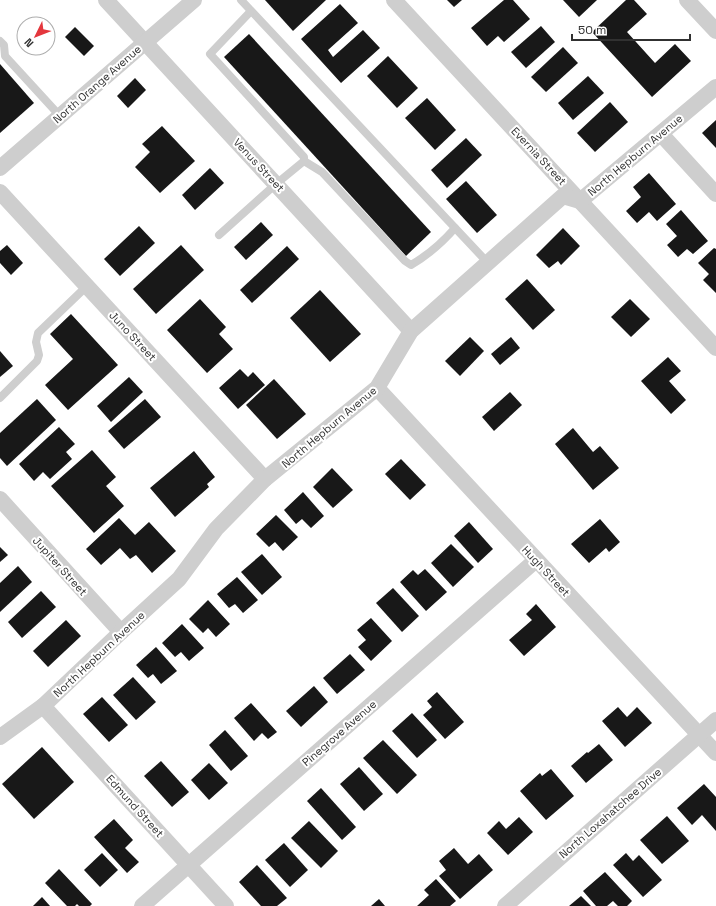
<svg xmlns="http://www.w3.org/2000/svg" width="716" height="906" font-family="'Space Grotesk',sans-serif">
	<rect width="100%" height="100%" fill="#fff"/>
	<g fill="#181818">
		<polygon points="265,0 326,0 293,31"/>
		<polygon points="447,0 462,0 454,7"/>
		<polygon points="504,0 513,0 530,19 504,42 498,36 487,46 471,28"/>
		<polygon points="563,0 597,0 579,17"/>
		<polygon points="626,0 634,0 647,14 627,32 655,63 675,44 691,61 652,97 592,32"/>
		<polygon points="340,4 358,23 328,50 333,57 363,30 380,48 341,83 301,39"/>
		<polygon points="541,26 555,42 526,68 511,52"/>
		<polygon points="75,27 94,46 84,56 65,37"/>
		<polygon points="249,34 431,232 406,256 224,57"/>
		<polygon points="563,47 578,63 546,92 531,77"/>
		<polygon points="388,56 418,88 397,108 367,76"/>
		<polygon points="0,64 34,103 0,133"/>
		<polygon points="588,76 604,93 573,120 558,103"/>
		<polygon points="135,78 146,90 128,108 117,96"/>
		<polygon points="427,98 456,130 435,150 405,118"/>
		<polygon points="610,102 628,122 595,152 577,133"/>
		<polygon points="716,120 716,148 702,133"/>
		<polygon points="162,126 195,161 160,193 135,167 150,152 142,144"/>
		<polygon points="466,138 482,155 447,188 431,170"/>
		<polygon points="210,168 224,183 195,210 182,195"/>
		<polygon points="649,173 676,204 657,221 649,212 637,223 626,211 641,197 633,187"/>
		<polygon points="466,181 497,215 477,233 446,199"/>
		<polygon points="681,210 708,241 693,254 687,249 678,257 667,245 677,236 666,224"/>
		<polygon points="261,222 273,235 246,260 234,247"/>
		<polygon points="139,226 155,243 120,276 104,259"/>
		<polygon points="563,228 580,246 561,265 558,261 549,268 536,255"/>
		<polygon points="7,245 23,263 11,275 0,263 0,251"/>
		<polygon points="181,245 204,270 156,314 133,289"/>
		<polygon points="287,246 299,259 252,303 240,290"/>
		<polygon points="714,248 716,249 716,293 703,280 709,274 698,263"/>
		<polygon points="527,279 555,310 533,330 505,299"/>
		<polygon points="320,290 361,334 330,362 290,318"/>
		<polygon points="200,299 226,327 219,334 233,349 207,373 167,330"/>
		<polygon points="630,299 650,319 631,337 611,317"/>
		<polygon points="71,314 118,365 68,410 45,385 73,359 50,334"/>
		<polygon points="470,337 484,351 460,376 445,361"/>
		<polygon points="511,337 520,348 500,365 491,354"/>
		<polygon points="0,351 13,366 0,377"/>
		<polygon points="668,357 681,371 669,381 686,400 671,414 641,381"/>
		<polygon points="240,369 248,377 253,372 265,385 238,409 219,388"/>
		<polygon points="129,377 143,392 111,422 97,406"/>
		<polygon points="274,379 306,414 277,439 246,405"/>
		<polygon points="510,392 522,405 494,431 482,417"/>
		<polygon points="37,399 56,420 7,466 0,458 0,433"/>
		<polygon points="145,399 161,417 124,449 108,431"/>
		<polygon points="59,427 75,444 66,452 72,459 50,479 43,472 34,481 19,464"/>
		<polygon points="573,428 593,452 600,446 619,468 593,490 555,444"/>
		<polygon points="92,450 116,477 106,486 124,506 94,533 51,486"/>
		<polygon points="194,451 215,477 207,484 209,487 175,517 150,488"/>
		<polygon points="401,459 426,485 410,500 385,474"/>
		<polygon points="332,468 353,490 333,508 313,487"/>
		<polygon points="303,492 324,516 311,528 302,519 296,524 284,510"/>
		<polygon points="276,515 298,537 283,551 275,542 269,547 256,534"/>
		<polygon points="119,518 135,535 149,522 176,551 152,573 136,555 130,559 120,548 101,565 86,549"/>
		<polygon points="600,519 620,542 609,552 606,548 589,563 571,544"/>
		<polygon points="469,522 493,549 478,563 454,536"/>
		<polygon points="451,544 474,567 453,587 431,563"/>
		<polygon points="0,547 8,555 0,562"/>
		<polygon points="262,554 282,577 262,595 241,572"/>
		<polygon points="18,566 32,582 0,612 0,583"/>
		<polygon points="425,569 447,592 426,611 400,582 413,570 418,575"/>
		<polygon points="237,577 258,600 243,613 235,604 229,608 217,594"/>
		<polygon points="393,588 419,616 402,632 376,603"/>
		<polygon points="41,591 56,607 22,638 8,622"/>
		<polygon points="208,600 230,624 216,637 208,628 203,633 189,619"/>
		<polygon points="536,604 556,627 524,656 509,640 532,620 526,614"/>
		<polygon points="371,618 392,641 371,661 358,647 366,640 357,630"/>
		<polygon points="66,620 81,636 48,667 33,651"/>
		<polygon points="182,624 204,648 189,661 181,652 175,657 162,643"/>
		<polygon points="156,647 177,671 161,684 153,674 148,678 136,665"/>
		<polygon points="350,654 365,670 337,694 323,678"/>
		<polygon points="133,677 156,702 136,720 113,695"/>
		<polygon points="314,686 328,702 301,727 286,711"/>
		<polygon points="437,692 464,722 445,739 423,715 432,707 427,701"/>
		<polygon points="102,697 128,725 109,742 83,714"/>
		<polygon points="251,703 277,732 268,739 262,733 254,741 234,718"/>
		<polygon points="618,707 627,717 637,707 652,723 625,747 602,721"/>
		<polygon points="412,713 437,740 417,758 392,731"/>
		<polygon points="225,730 248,756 231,771 209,745"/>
		<polygon points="383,740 417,775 397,794 363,758"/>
		<polygon points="599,744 613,760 586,783 571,766 587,752 588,753"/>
		<polygon points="42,747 74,782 34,819 2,784"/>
		<polygon points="161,761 189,792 172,807 144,776"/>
		<polygon points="209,763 228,783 209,800 191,780"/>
		<polygon points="359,767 383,794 364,811 340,784"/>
		<polygon points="551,769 574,796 546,820 520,791 540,773 542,776"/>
		<polygon points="704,784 716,797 716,831 702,815 692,825 677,808"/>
		<polygon points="321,788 356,827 342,840 307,801"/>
		<polygon points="667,816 689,841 662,864 640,840"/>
		<polygon points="519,817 533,832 508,855 487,833 499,821 506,829"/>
		<polygon points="114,819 133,840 125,848 139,862 127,873 94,837"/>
		<polygon points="309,821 338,851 321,868 291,838"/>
		<polygon points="284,843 308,870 290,887 265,860"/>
		<polygon points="454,848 468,864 479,854 493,870 460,899 439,876 446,870 439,861"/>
		<polygon points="102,853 118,870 100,887 84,870"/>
		<polygon points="626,853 633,861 639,855 662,880 643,897 613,865"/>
		<polygon points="257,865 287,898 277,906 261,906 239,882"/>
		<polygon points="59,869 92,904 90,906 79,906 77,904 75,906 67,906 45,883"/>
		<polygon points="605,872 632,901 627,906 618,906 613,901 607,906 596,906 583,891"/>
		<polygon points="436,879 456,901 450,906 417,906 429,895 424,890"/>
		<polygon points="581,896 591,906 569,906"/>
		<polygon points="42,897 50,906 33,906"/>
		<polygon points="379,899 385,906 371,906"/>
	</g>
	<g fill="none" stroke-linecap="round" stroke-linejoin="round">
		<g stroke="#cecece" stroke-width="8">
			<polyline points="241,0 488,263"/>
			<path d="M251 11 210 54 304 157V161L322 172 405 261 411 265C428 255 442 243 455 228"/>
			<polyline points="0,41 4,45 5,56 60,116"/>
			<polyline points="219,235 276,184 304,161"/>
			<polyline points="0,398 37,361 39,355 36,342 38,333 87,286"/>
		</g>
		<g stroke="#cecece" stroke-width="16">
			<polyline points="106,0 411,331"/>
			<polyline points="394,0 716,348"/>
			<polyline points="687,0 716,31"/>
			<polyline points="661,134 716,194"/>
			<polyline points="0,168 194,0"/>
			<polyline points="0,192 265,479"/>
			<polyline points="377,388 716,753"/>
			<polyline points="0,499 121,632"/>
			<polyline points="43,706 226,906"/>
			<polyline points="0,737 43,706 121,632 179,579 216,529 265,479 377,388 411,331 563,196 580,201 716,87"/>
			<polyline points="142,906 536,560"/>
			<polyline points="505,906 716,720"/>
		</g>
	</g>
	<g text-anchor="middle" stroke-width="4" stroke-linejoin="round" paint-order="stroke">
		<g font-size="11" fill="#313131" stroke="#fff">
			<text transform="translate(97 84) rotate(-41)" y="4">North Orange Avenue</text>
			<text transform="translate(635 155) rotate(-40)" y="4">North Hepburn Avenue</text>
			<text transform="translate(539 156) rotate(47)" y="4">Evernia Street</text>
			<text transform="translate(259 165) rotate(47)" y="4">Venus Street</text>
			<text transform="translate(133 336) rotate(47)" y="4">Juno Street</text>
			<text transform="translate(329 427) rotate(-40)" y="4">North Hepburn Avenue</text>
			<text transform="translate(60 566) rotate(48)" y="4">Jupiter Street</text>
			<text transform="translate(546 571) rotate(47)" y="4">Hugh Street</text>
			<text transform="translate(99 654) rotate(-43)" y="4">North Hepburn Avenue</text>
			<text transform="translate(339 733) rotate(-41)" y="4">Pinegrove Avenue</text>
			<text transform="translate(135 806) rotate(48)" y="4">Edmund Street</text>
			<text transform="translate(610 813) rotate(-41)" y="4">North Loxahatchee Drive</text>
		</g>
	</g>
	<g transform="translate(36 36) rotate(227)"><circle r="19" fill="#ffffff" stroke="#adadad"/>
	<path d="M0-3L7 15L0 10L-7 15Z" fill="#e4373d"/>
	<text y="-6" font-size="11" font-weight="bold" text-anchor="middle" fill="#313131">N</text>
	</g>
	<path d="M572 34v6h118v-6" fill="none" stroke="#313131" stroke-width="2"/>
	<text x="578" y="34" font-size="12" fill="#313131" stroke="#ffffff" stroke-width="3" paint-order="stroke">50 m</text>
</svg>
